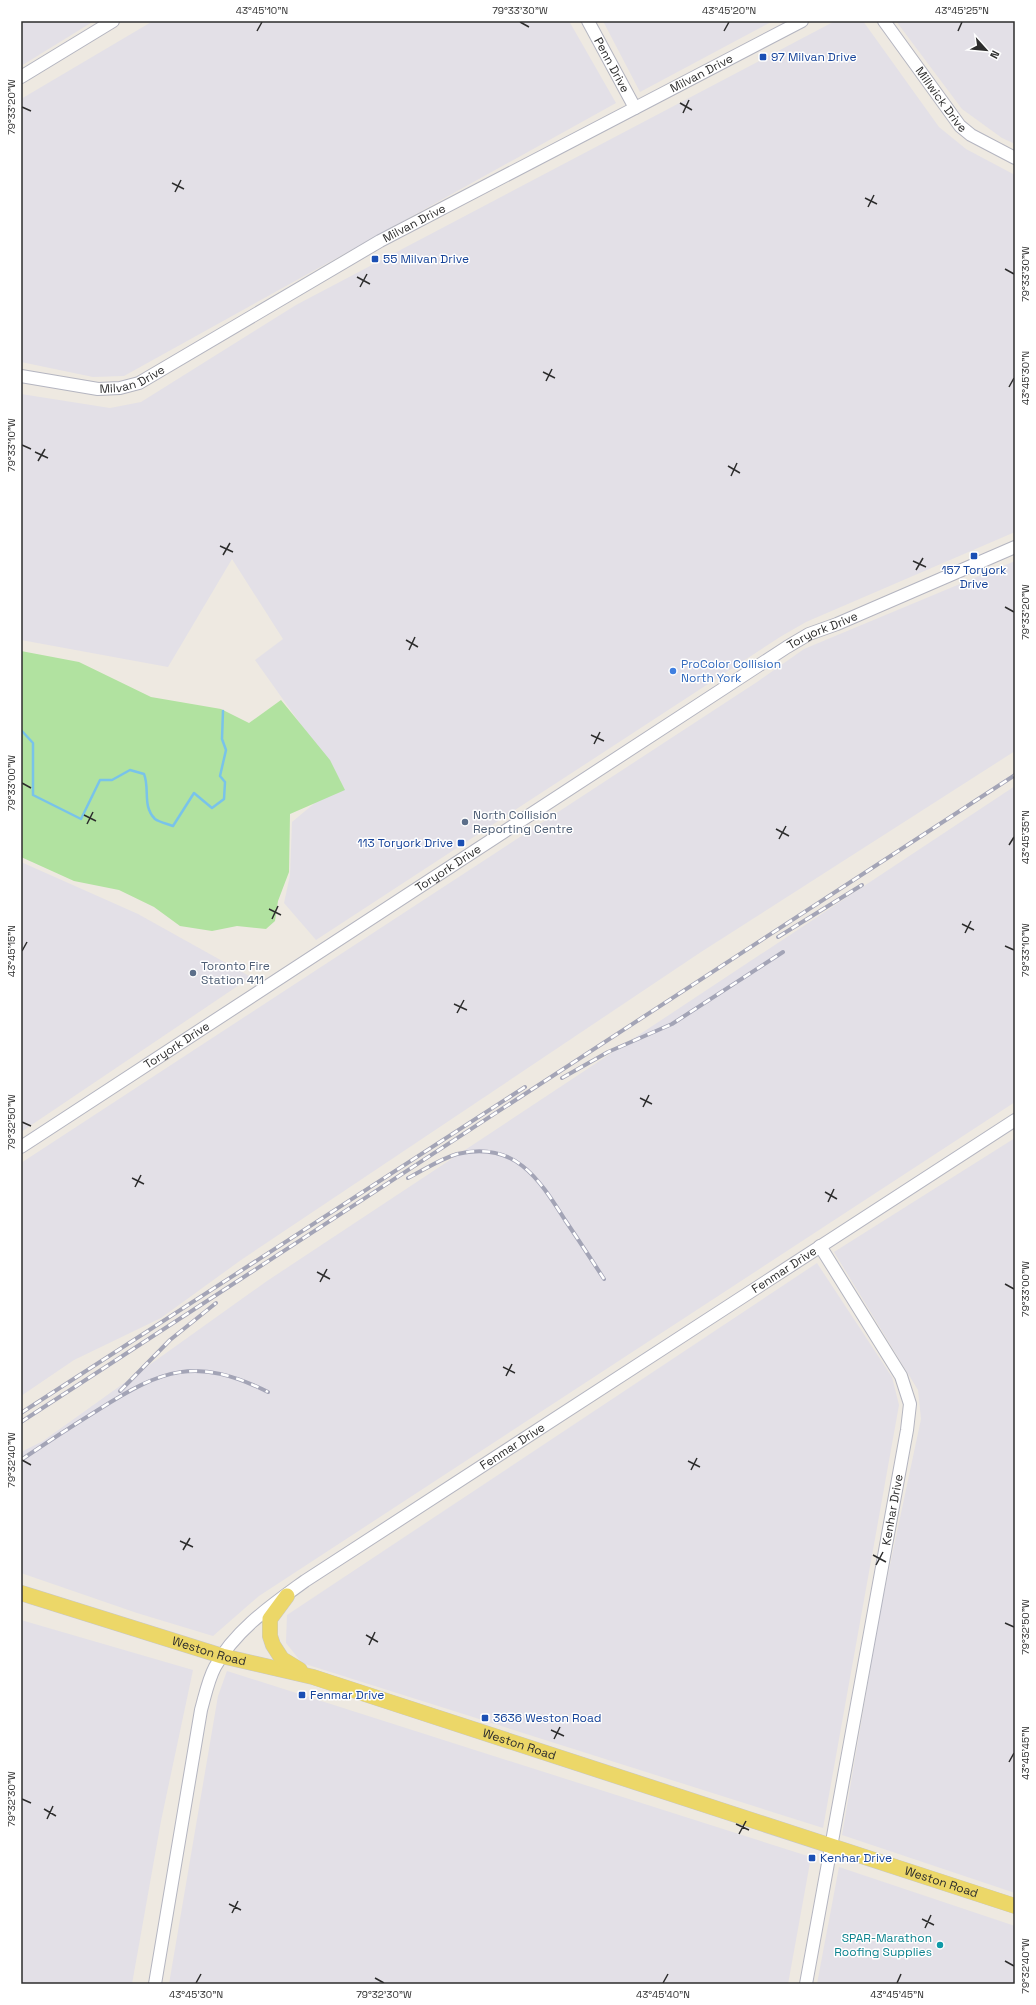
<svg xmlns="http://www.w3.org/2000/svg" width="1036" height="2005" font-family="'Space Grotesk',sans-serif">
	<rect width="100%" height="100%" fill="#eee9e1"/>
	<g fill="#e3e0e7">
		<polygon points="21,21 94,21 21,66"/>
		<polygon points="153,21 569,21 616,103 124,376 93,377 21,362 21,99"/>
		<polygon points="603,21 773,21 640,92"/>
		<polygon points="835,21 863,21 939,127 966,149 1015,175 1015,532 806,622 780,637 316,940 284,903 290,875 292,822 341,781 255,660 283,639 232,559 168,667 21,640 21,394 110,408 141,402 296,305"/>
		<polygon points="896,21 1015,21 1015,144 1002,138 962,109"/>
		<polygon points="1015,561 1015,751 701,952 241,1260 161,1318 74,1360 21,1396 21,1163 757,682 804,649"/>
		<polygon points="1015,786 1015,1102 259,1596 213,1636 137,1613 21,1573 21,1452 43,1441 267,1281"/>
		<polygon points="21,862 138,914 251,977 21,1132"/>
		<polygon points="1015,1138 1015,1893 842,1835 880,1612 921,1419 918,1390 834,1252"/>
		<polygon points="817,1263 892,1377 899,1405 823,1828 302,1663 286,1643 287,1615"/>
		<polygon points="21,1620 193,1670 161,1821 132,1984 21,1984"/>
		<polygon points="227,1671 811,1857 788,1984 169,1984 218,1696"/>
		<polygon points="839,1867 1015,1926 1015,1984 817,1984"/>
	</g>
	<polygon fill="#b1e2a0" points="21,651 79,662 151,697 221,709 249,723 281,700 330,760 345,790 290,814 289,872 278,901 275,921 266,929 237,926 212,931 180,926 154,907 119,890 74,881 21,857"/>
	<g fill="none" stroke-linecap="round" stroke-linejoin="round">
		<path stroke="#79c3ea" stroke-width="2.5" d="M21 730 33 743V795L81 819 100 780H112L130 770 144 774C150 789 142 806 155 819 159 822 168 824 173 826L194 793 212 808 224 799 225 782 220 776 226 750 222 739 223 711"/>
		<g stroke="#b4b5c0" stroke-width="14">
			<g id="minor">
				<path id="s1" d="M588 21 635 108"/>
				<path id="s2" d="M884 21 960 126 971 135 1015 158"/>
				<polyline points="21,77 113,21"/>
				<path id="s3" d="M21 376 98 389 120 388 139 383 380 241 802 21"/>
				<path id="s4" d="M21 1147 787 647 809 634 837 624 1015 547"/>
				<path id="s5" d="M155 1984 201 1710C205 1696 208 1680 215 1667 235 1630 272 1605 305 1581L1015 1120"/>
				<path id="s6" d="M806 1984 907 1430 910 1404 901 1376 820 1246"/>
			</g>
		</g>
		<g stroke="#c8c8c8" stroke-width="16">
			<g id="major">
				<path id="s7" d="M21 1593 222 1656 313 1677 1015 1906"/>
				<polyline points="287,1596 270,1619 270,1636 273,1645 282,1659 300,1670"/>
			</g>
		</g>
		<use href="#minor" stroke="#fff" stroke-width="12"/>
		<use href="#major" stroke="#ecd768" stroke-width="15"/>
		<g stroke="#a3a4b6" stroke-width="4">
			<g id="rail">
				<polyline points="778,937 862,885"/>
				<polyline points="562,1078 608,1052 672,1024 783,952"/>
				<path d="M408 1178C424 1170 440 1159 457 1154 515 1140 539 1179 565 1220 578 1239 591 1259 604 1279"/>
				<polyline points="120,1391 170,1340 216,1303"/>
				<polyline points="21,1413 525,1087"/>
				<polyline points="21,1422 1015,775"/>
				<path d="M21 1460C46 1443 72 1426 98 1410 162 1369 196 1356 268 1392"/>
			</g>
		</g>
		<use href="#rail" stroke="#fff" stroke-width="2.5" stroke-dasharray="8" stroke-linecap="butt"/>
	</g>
	<path fill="none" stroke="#2d2d2d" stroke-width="1.5" d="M520 22 529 27M257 31 262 22M724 31 729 22M958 31 962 22M680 103 692 110M22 107 31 111M683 113 689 100M172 183 184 189M175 192 181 180M865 198 877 204M868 207 874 195M1005 269 1014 274M357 277 370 284M360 287 367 274M543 372 555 378M546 381 552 369M1009 387 1014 378M22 445 31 449M35 452 48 458M38 461 45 449M728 466 740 473M731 476 737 463M220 546 233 552M223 555 230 543M913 561 926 567M916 570 923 558M1005 607 1014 612M406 640 418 647M409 650 415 637M591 735 604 741M594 744 600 732M22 783 31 788M84 815 96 821M87 824 93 812M776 829 789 836M779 839 786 826M1009 845 1014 837M269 909 281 915M272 919 278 906M962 924 974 930M965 933 971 921M1005 946 1014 950M22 951 27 942M454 1004 467 1010M457 1013 464 1000M640 1098 652 1104M643 1107 649 1095M22 1122 31 1126M132 1178 144 1184M135 1187 141 1175M825 1192 837 1199M828 1202 834 1189M317 1272 330 1279M320 1282 327 1269M1005 1284 1014 1289M503 1367 515 1373M506 1376 512 1364M22 1460 31 1465M688 1461 700 1467M691 1470 697 1458M180 1541 193 1547M183 1550 190 1538M873 1555 886 1562M876 1565 883 1552M1005 1623 1014 1627M366 1635 378 1642M369 1645 375 1632M551 1730 564 1736M554 1739 560 1727M1009 1762 1014 1753M22 1799 31 1803M44 1809 56 1816M47 1819 53 1806M736 1824 749 1830M739 1834 746 1821M229 1904 241 1910M232 1913 238 1901M922 1919 934 1925M925 1928 931 1915M1005 1961 1014 1966M375 1978 384 1983M196 1983 201 1974M663 1983 668 1974M897 1983 901 1974"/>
	<g fill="#1a4fb4" stroke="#fff" stroke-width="1.5">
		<rect x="759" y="53" width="8" height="8" rx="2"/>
		<rect x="371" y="255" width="8" height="8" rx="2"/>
		<rect x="970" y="552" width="8" height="8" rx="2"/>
		<rect x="457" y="839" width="8" height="8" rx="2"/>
		<rect x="298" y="1691" width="8" height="8" rx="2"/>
		<rect x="481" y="1714" width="8" height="8" rx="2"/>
		<rect x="808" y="1854" width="8" height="8" rx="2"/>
	</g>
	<circle fill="#3f7fe0" stroke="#fff" stroke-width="1.5" cx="673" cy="671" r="4"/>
	<g fill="#5c6f8a" stroke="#fff" stroke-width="1.5">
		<circle cx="465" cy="822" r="4"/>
		<circle cx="193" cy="973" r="4"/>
	</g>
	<circle fill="#0f9aa8" stroke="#fff" stroke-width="1.5" cx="940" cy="1945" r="4"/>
	<g text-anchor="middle" stroke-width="3" stroke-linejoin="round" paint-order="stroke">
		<g font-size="12" fill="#164399" stroke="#fff" text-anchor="start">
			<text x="771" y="61">97 Milvan Drive</text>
			<text x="383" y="263">55 Milvan Drive</text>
			<text x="974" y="574" text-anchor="middle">157 Toryork<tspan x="974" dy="14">Drive</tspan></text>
			<text x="453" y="847" text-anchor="end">113 Toryork Drive</text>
			<text x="310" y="1699">Fenmar Drive</text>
			<text x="493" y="1722">3636 Weston Road</text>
			<text x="820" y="1862">Kenhar Drive</text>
		</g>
		<g font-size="12" fill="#2d2d2d" stroke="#fff">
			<text dy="4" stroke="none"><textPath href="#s1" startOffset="50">Penn Drive</textPath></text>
			<text dy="4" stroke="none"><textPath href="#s3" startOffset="762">Milvan Drive</textPath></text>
			<text dy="4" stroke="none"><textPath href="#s2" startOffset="97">Millwick Drive</textPath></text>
			<text dy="4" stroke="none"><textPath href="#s3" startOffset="438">Milvan Drive</textPath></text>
			<text dy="4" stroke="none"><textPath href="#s3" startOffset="114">Milvan Drive</textPath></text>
			<text dy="4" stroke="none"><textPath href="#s4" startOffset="954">Toryork Drive</textPath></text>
			<text dy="4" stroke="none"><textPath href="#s4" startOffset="510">Toryork Drive</textPath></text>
			<text dy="4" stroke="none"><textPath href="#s4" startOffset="186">Toryork Drive</textPath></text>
			<text dy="4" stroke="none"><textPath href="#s5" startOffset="1020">Fenmar Drive</textPath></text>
			<text dy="4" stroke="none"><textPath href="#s5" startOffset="696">Fenmar Drive</textPath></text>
			<text dy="4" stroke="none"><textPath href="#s6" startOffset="482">Kenhar Drive</textPath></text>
			<text dy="4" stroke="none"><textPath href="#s7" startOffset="197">Weston Road</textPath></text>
			<text dy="4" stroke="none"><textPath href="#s7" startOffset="521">Weston Road</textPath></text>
			<text dy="4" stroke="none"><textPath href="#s7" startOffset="965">Weston Road</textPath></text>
		</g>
		<g font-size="12" fill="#366cbe" stroke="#fff" text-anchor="start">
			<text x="681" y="668">ProColor Collision<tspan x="681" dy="14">North York</tspan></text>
		</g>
		<g font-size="12" fill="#4e5e75" stroke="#fff" text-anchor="start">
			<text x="473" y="819">North Collision<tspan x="473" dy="14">Reporting Centre</tspan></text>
			<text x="201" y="970">Toronto Fire<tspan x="201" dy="14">Station 411</tspan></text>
		</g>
		<g font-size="12" fill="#0d838f" stroke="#fff" text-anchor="end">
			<text x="932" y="1942">SPAR-Marathon<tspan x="932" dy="14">Roofing Supplies</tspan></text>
		</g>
	</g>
	<rect width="1036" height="2005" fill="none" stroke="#ffffff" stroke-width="44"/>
	<g transform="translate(986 50) rotate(117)" stroke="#ffffff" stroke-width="3" paint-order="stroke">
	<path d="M0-3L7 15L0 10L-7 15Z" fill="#2d2d2d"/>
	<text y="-6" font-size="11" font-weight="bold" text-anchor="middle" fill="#2d2d2d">N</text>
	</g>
	<rect x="22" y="22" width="992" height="1961" fill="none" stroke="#2d2d2d" stroke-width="1.5"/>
	<g font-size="10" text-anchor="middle" fill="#2d2d2d">
		<text x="262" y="14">43°45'10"N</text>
		<text x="520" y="14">79°33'30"W</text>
		<text x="729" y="14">43°45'20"N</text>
		<text x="962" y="14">43°45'25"N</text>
		<text transform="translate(11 107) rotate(-90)" y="4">79°33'20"W</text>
		<text transform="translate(1025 274) rotate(-90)" y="4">79°33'30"W</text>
		<text transform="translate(1025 378) rotate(-90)" y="4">43°45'30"N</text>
		<text transform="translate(11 445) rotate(-90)" y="4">79°33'10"W</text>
		<text transform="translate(1025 612) rotate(-90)" y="4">79°33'20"W</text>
		<text transform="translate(11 783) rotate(-90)" y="4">79°33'00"W</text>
		<text transform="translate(1025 837) rotate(-90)" y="4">43°45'35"N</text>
		<text transform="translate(1025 950) rotate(-90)" y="4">79°33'10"W</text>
		<text transform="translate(11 951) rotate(-90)" y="4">43°45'15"N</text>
		<text transform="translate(11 1122) rotate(-90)" y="4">79°32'50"W</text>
		<text transform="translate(1025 1289) rotate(-90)" y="4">79°33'00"W</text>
		<text transform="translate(11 1460) rotate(-90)" y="4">79°32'40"W</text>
		<text transform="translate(1025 1627) rotate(-90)" y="4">79°32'50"W</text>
		<text transform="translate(1025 1753) rotate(-90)" y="4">43°45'45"N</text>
		<text transform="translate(11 1799) rotate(-90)" y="4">79°32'30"W</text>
		<text transform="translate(1025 1966) rotate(-90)" y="4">79°32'40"W</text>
		<text x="196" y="1998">43°45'30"N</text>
		<text x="384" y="1998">79°32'30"W</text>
		<text x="663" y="1998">43°45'40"N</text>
		<text x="897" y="1998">43°45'45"N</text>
	</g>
</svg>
